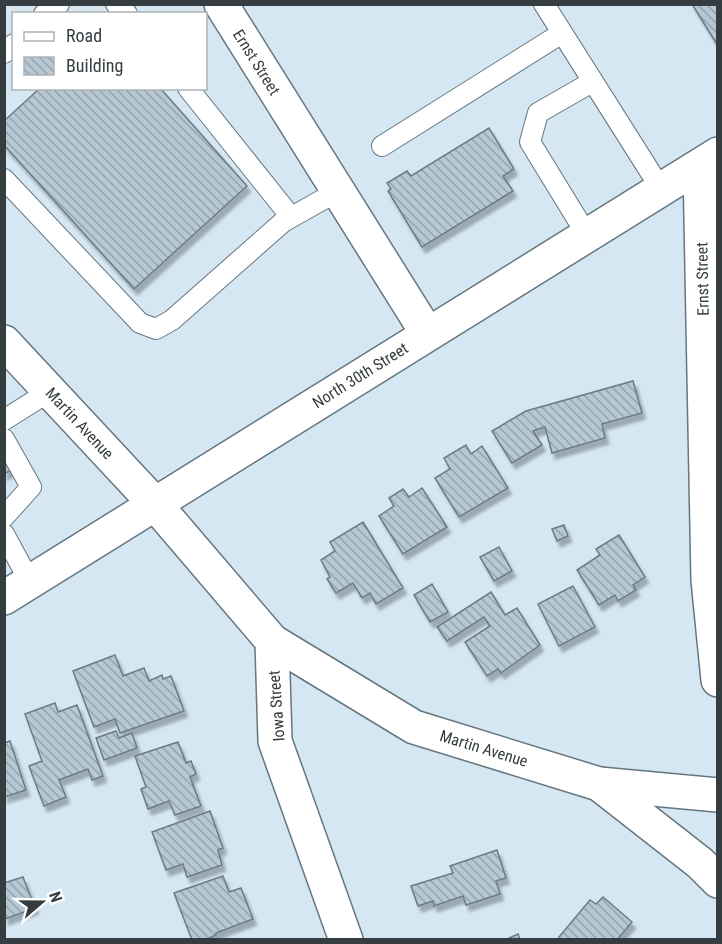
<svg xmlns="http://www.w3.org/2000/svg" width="722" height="944" font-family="'Roboto Condensed',sans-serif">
	<defs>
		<pattern id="building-back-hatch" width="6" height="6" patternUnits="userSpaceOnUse" patternTransform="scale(1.5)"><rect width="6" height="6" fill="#b6c8d4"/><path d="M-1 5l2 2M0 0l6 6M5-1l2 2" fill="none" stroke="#95a4ae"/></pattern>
		<filter id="shadow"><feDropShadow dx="3.5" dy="6" stdDeviation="1.5" flood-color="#0004"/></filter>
	</defs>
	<rect width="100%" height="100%" fill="#d4e7f3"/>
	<g fill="url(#building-back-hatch)" stroke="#6a7b86" stroke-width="1.5" filter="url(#shadow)">
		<polygon points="692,4 718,4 718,46"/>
		<polygon points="40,88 160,88 247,186 134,289 4,145 4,121"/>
		<polygon points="489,128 514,169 503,176 513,191 422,247 388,191 391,189 387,183 407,171 411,176"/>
		<polygon points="633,381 642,413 602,424 605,438 552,453 545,427 533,431 542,445 512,463 492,431 526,411"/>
		<polygon points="466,445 471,454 482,446 508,488 459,517 435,478 450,469 444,458"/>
		<polygon points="4,456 13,469 4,474"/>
		<polygon points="422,488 447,527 403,554 379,516 394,506 389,498 403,489 409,497"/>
		<polygon points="363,522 403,588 376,604 370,593 362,598 353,583 336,593 327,579 330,577 321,560 335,551 330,542"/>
		<polygon points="564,525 568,536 557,541 552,529"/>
		<polygon points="619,535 645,577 633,585 636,590 618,601 615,595 599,605 577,570 600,555 596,549"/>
		<polygon points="499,547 512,571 494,581 480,557"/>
		<polygon points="432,584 448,612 430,622 414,595"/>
		<polygon points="573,586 595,627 559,646 538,604"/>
		<polygon points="491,592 505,615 517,608 540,645 501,673 498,669 487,676 465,642 490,626 484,617 447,641 437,627"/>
		<polygon points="115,655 123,676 144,668 149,681 162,675 163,679 171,676 184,711 120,733 115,719 94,727 73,671"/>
		<polygon points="55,703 58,712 77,705 103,776 92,780 88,769 59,780 66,797 44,806 29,766 42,761 25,714"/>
		<polygon points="116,731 119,738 132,733 137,748 104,760 96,738"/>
		<polygon points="10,741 26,790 4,797 4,743"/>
		<polygon points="178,742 186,763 191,761 196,774 190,777 201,806 175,815 169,801 148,809 141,789 146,787 135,756"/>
		<polygon points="210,811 223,848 218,850 222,865 187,877 183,864 166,870 152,832"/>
		<polygon points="497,850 506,878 496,881 500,894 466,905 463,896 434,906 433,901 418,906 411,886 453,873 450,866"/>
		<polygon points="223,876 229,892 241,888 253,919 216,933 216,935 205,940 192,940 174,893"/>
		<polygon points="23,877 35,908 5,919 4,883"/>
		<polygon points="603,897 632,922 617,940 561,940 559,937 590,900 596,904"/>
		<polygon points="518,934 520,940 507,940 507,939"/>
	</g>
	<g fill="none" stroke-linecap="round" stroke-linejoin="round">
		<g stroke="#657680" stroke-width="22">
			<g id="lane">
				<polyline points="116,4 127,14"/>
				<polyline points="544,4 661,189"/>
				<polyline points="44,14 59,4"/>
				<polyline points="4,53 14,44"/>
				<polyline points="188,88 291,217"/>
				<polyline points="382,146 562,33"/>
				<polyline points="4,179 140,323 156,329 172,320 283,222 338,191"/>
				<polyline points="587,235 530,142 538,113 592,82"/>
				<polyline points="4,420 50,391"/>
				<polyline points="4,439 31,487 4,517"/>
				<polyline points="4,534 30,582"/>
			</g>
		</g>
		<g stroke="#657680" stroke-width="36">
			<g id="street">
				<polyline points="221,4 427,333"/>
				<polyline points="700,166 708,580 718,680"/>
				<polyline points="155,504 272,641 275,741 346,940"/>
				<polyline points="272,641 414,727 599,784 718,795"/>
				<polyline points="599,784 700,863 718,881"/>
			</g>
		</g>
		<g stroke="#657680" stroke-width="36">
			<polyline id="secondary" points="4,342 155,504"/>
		</g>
		<g stroke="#657680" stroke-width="36">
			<polyline id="highway" points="4,598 718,154"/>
		</g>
		<use href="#lane" stroke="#fff" stroke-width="20"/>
		<use href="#street" stroke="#fff" stroke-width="33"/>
		<use href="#secondary" stroke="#fff" stroke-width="33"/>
		<use href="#highway" stroke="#fff" stroke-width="33"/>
	</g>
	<g text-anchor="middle" stroke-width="4.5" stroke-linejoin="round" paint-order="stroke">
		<g font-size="16" fill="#353d41" stroke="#fff">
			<text transform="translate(257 62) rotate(58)" y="6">Ernst Street</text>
			<text transform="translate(702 279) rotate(-91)" y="6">Ernst Street</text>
			<text transform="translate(360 375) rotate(-32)" y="6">North 30th Street</text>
			<text transform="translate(80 423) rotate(47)" y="6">Martin Avenue</text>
			<text transform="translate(276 706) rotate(-94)" y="6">Iowa Street</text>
			<text transform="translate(484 748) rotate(17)" y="6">Martin Avenue</text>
		</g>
	</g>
	<rect width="722" height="944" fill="none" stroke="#353d41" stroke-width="12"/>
	<rect x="12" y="12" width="195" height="78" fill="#ffffff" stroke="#aeb1b3" stroke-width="1.5"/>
	<rect x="24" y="32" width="30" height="9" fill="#ffffff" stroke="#aeb1b3" stroke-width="1.5"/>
	<text x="66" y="42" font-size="18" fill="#353d41">Road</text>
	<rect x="24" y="57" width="30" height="18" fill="url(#building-back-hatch)" stroke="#aeb1b3" stroke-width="1.5"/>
	<text x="66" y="72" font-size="18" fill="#353d41">Building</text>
	<g transform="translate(42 902) rotate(70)" stroke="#ffffff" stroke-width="4.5" paint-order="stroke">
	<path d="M0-4.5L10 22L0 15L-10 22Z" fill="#353d41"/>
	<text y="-9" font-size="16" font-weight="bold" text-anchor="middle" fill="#353d41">N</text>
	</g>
</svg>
